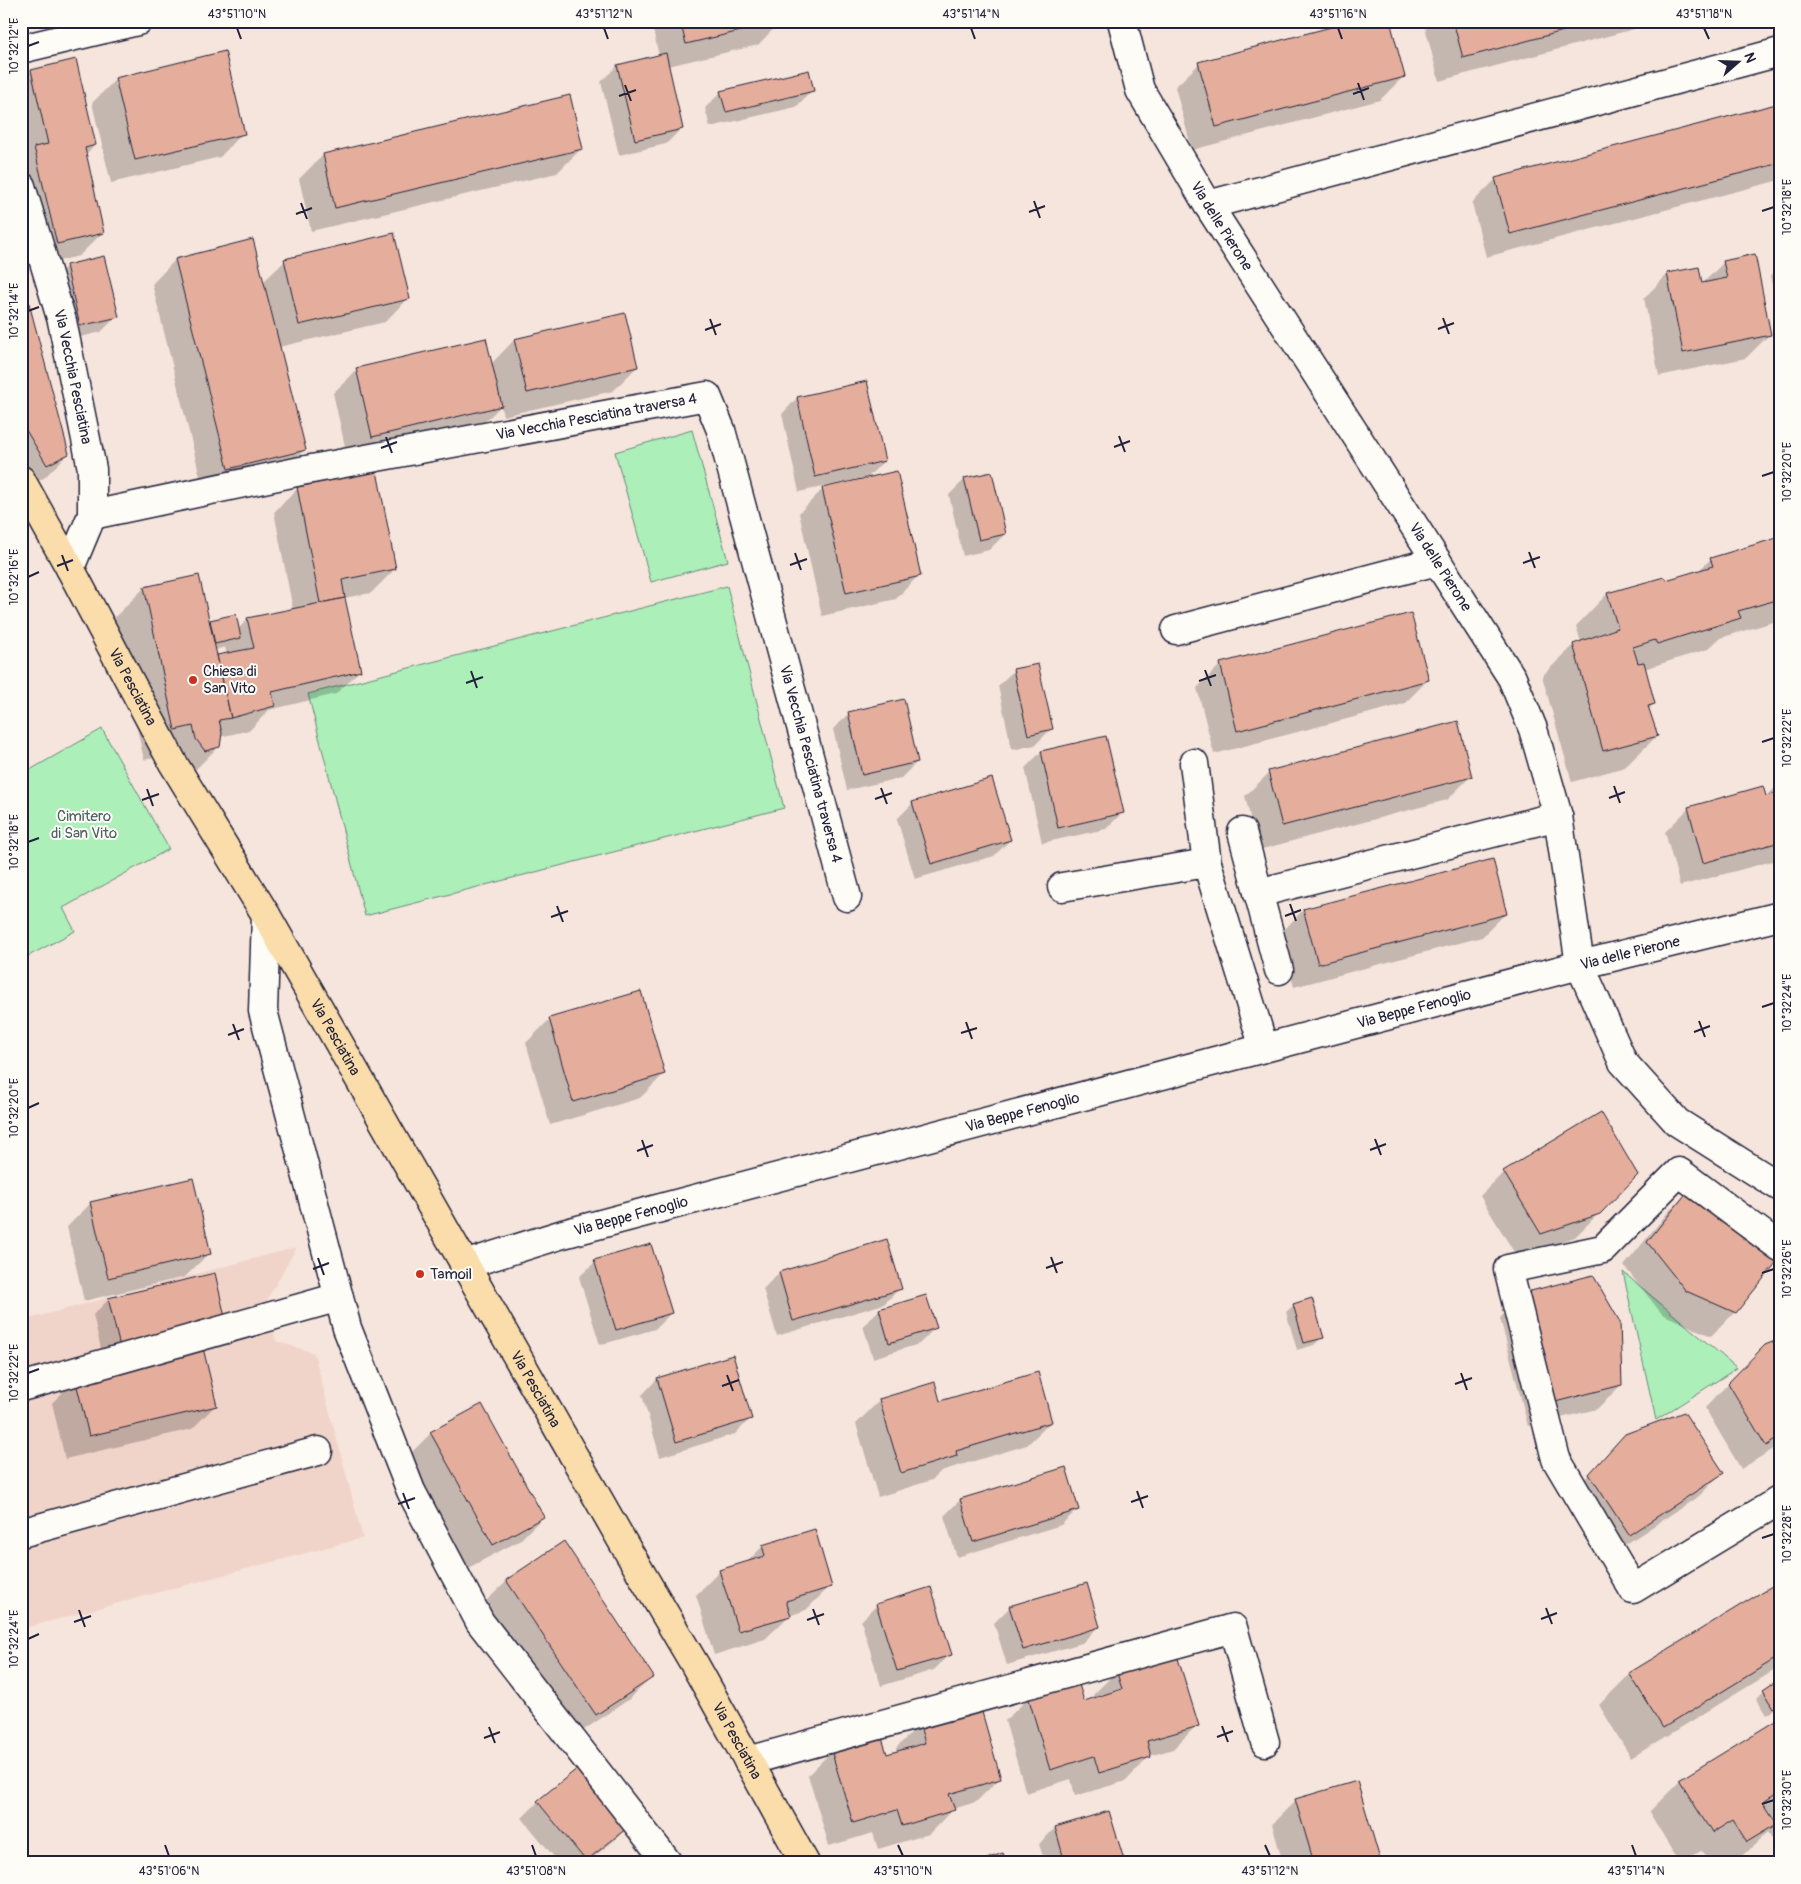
<svg xmlns="http://www.w3.org/2000/svg" width="1801" height="1884" font-family="Pangolin,sans-serif">
	<rect width="100%" height="100%" fill="#f6e5dc"/>
	<filter id="ink" filterUnits="userSpaceOnUse"><feTurbulence type="fractalNoise" baseFrequency=".02" numOctaves="2"/><feDisplacementMap in="SourceGraphic" scale="10" xChannelSelector="R" yChannelSelector="G"/><feConvolveMatrix kernelMatrix="1 2 1 2 8 2 1 2 1" color-interpolation-filters="sRGB"/></filter>
	<g filter="url(#ink)">
		<polygon fill="#f1d4c9" points="297,1247 267,1300 276,1341 314,1353 363,1538 21,1629 21,1321"/>
		<g fill="#acefb9" stroke="#67887a">
			<polygon points="692,430 728,561 651,582 615,452"/>
			<polygon points="727,586 784,808 365,916 308,694"/>
			<polygon points="102,729 169,849 63,908 75,931 21,960 21,775"/>
			<polygon points="1623,1272 1737,1368 1656,1420"/>
		</g>
		<g fill="#0003" fill-rule="evenodd">
			<polygon points="651,21 781,21 758,45 668,66 682,128 666,144 619,155 601,82 617,66 659,56"/>
			<polygon points="1430,21 1664,21 1439,81 1425,27"/>
			<polygon points="1199,64 1403,77 1380,100 1192,150 1175,87"/>
			<polygon points="31,71 95,145 85,155 103,232 79,256 33,267 21,218 21,162 23,160 21,152 21,81"/>
			<polygon points="116,79 243,133 220,157 111,183 92,103"/>
			<polygon points="812,91 796,107 710,127 705,108 721,92"/>
			<polygon points="1780,104 1780,180 1486,257 1472,203 1496,179"/>
			<polygon points="581,149 557,173 311,231 299,179 323,155"/>
			<polygon points="175,260 263,282 285,261 408,298 385,322 279,347 305,449 281,473 204,492 152,284"/>
			<polygon points="1724,262 1770,334 1746,358 1659,376 1644,298 1668,274 1701,285"/>
			<polygon points="67,266 117,316 101,332 65,341 51,282"/>
			<polygon points="1780,267 1780,308 1777,308 1770,276"/>
			<polygon points="21,278 68,454 44,478 22,488"/>
			<polygon points="514,340 637,367 613,391 503,416 501,406 477,429 348,460 333,393 357,370 491,364"/>
			<polygon points="797,398 884,461 868,477 799,492 782,414"/>
			<polygon points="965,479 1005,534 989,550 963,556 949,495"/>
			<path d="M298 488 395 569 371 593 344 598 360 670 336 694 269 710 250 730 220 737 219 746 187 778 162 756 144 760 113 619 144 588 209 623 210 621 238 629 248 619 293 610 274 512ZM225 647 227 655 216 658 215 650Z"/>
			<polygon points="823,489 919,575 896,599 822,616 799,513"/>
			<polygon points="1780,538 1780,620 1720,638 1708,649 1644,669 1654,704 1648,710 1657,736 1625,767 1572,782 1542,676 1574,645 1581,642 1576,626 1607,594 1663,578 1665,582 1697,572 1711,559"/>
			<polygon points="1221,664 1428,680 1404,704 1214,754 1197,688"/>
			<polygon points="1014,670 1051,729 1035,745 1012,750 998,686"/>
			<polygon points="849,713 917,762 901,778 847,790 833,729"/>
			<polygon points="1041,752 1122,813 1106,829 1042,843 1025,768"/>
			<polygon points="1269,773 1471,776 1447,800 1258,850 1245,796"/>
			<polygon points="1780,783 1780,859 1680,886 1665,832 1689,808 1765,798"/>
			<polygon points="913,803 1010,840 994,856 915,879 897,819"/>
			<polygon points="1303,910 1506,913 1482,937 1294,987 1280,934"/>
			<polygon points="550,1019 664,1074 640,1098 550,1125 526,1043"/>
			<polygon points="1504,1172 1599,1213 1575,1237 1517,1257 1480,1196"/>
			<polygon points="1693,1187 1735,1312 1711,1336 1662,1314 1624,1266 1669,1211"/>
			<polygon points="91,1203 209,1253 185,1277 84,1301 67,1227"/>
			<polygon points="886,1240 900,1288 884,1304 777,1336 763,1289 779,1273"/>
			<polygon points="595,1262 671,1313 655,1329 600,1345 579,1277"/>
			<polygon points="214,1275 105,1366 93,1315 109,1299"/>
			<polygon points="1524,1294 1621,1385 1597,1409 1528,1426 1500,1318"/>
			<polygon points="926,1297 935,1328 919,1344 873,1358 863,1326 879,1310"/>
			<polygon points="1294,1305 1322,1337 1314,1345 1297,1350 1286,1312"/>
			<polygon points="1780,1341 1780,1445 1741,1469 1705,1408 1741,1370"/>
			<polygon points="76,1379 216,1405 192,1429 65,1459 52,1403"/>
			<polygon points="657,1379 751,1418 735,1434 660,1457 642,1395"/>
			<polygon points="880,1400 940,1403 1051,1422 1027,1445 941,1471 932,1480 878,1497 856,1424"/>
			<polygon points="431,1433 543,1517 519,1541 468,1568 407,1457"/>
			<polygon points="1626,1435 1722,1473 1699,1496 1605,1558 1566,1499"/>
			<polygon points="1065,1469 1077,1510 1061,1525 957,1557 944,1516 960,1500"/>
			<polygon points="763,1546 830,1586 806,1610 789,1616 765,1639 714,1655 696,1595 720,1571 745,1564"/>
			<polygon points="507,1581 652,1677 628,1700 572,1738 483,1604"/>
			<polygon points="1780,1582 1780,1667 1631,1758 1599,1705 1630,1674"/>
			<polygon points="877,1605 950,1654 934,1670 881,1686 861,1621"/>
			<polygon points="1010,1607 1098,1627 1082,1643 1007,1665 994,1623"/>
			<polygon points="1117,1671 1197,1725 1173,1749 1150,1756 1126,1781 1075,1796 1071,1779 1026,1793 1005,1721 1029,1697 1083,1702 1094,1699 1093,1695"/>
			<polygon points="1780,1681 1780,1706 1766,1715 1756,1699 1764,1691"/>
			<polygon points="1780,1719 1780,1835 1772,1839 1768,1832 1744,1855 1731,1863 1709,1863 1701,1851 1680,1863 1649,1812 1680,1781"/>
			<polygon points="920,1724 1000,1778 976,1802 953,1809 929,1834 878,1849 873,1833 829,1846 808,1775 832,1751 886,1755 897,1752 896,1748"/>
			<polygon points="1296,1800 1380,1863 1283,1863 1272,1824"/>
			<polygon points="538,1802 630,1824 615,1840 586,1863 559,1863 522,1818"/>
			<polygon points="1109,1812 1124,1863 1045,1863 1039,1844 1055,1828"/>
		</g>
		<g fill="#e5ae9c" stroke="#22223b">
			<polygon points="680,21 783,21 686,44"/>
			<polygon points="1354,21 1390,21 1405,77 1216,127 1198,62"/>
			<polygon points="1453,21 1601,21 1463,58"/>
			<polygon points="225,51 245,134 135,160 115,78"/>
			<polygon points="666,53 683,129 635,140 617,65"/>
			<polygon points="76,59 96,145 85,148 104,233 57,244 34,147 48,144 31,70"/>
			<polygon points="809,70 814,91 726,112 720,91"/>
			<polygon points="570,95 583,149 335,208 323,154"/>
			<polygon points="1780,103 1780,163 1510,234 1495,178"/>
			<polygon points="394,233 410,299 299,325 284,259"/>
			<polygon points="253,239 306,450 228,469 175,259"/>
			<polygon points="1755,254 1771,335 1683,353 1667,273 1699,267 1702,283 1727,278 1723,261"/>
			<polygon points="104,256 119,317 80,326 66,265"/>
			<polygon points="21,273 69,454 47,465 21,422"/>
			<polygon points="625,313 638,367 527,393 514,339"/>
			<polygon points="486,338 502,406 372,437 356,368"/>
			<polygon points="867,381 885,461 815,477 797,397"/>
			<polygon points="377,471 396,569 342,580 345,598 320,603 297,487"/>
			<polygon points="897,471 921,576 846,593 822,488"/>
			<polygon points="992,472 1006,534 979,540 964,478"/>
			<polygon points="1780,537 1780,599 1738,611 1741,618 1657,644 1655,640 1633,647 1638,663 1644,662 1655,704 1648,706 1658,736 1603,751 1573,644 1618,628 1607,593 1664,577 1666,580 1713,566 1710,558"/>
			<polygon points="199,575 231,718 219,720 222,733 220,747 205,751 196,739 193,726 175,730 144,587"/>
			<polygon points="345,598 361,671 272,692 275,706 231,718 217,655 254,648 247,618"/>
			<polygon points="1411,613 1429,680 1237,731 1220,663"/>
			<polygon points="236,614 241,638 215,644 210,620"/>
			<polygon points="1038,664 1053,729 1028,735 1013,669"/>
			<polygon points="904,699 918,762 862,775 848,712"/>
			<polygon points="1458,721 1472,777 1282,826 1268,771"/>
			<polygon points="1106,736 1124,813 1058,828 1041,751"/>
			<polygon points="992,778 1011,840 931,864 912,802"/>
			<polygon points="1763,786 1766,796 1780,792 1780,842 1703,863 1688,807"/>
			<polygon points="1493,859 1507,914 1318,964 1303,909"/>
			<polygon points="641,991 665,1074 573,1102 549,1018"/>
			<polygon points="1601,1112 1638,1175 1600,1214 1541,1234 1503,1171"/>
			<polygon points="193,1178 211,1254 108,1278 90,1202"/>
			<polygon points="1693,1185 1780,1258 1736,1313 1686,1291 1647,1242"/>
			<polygon points="887,1239 902,1289 793,1321 779,1272"/>
			<polygon points="651,1244 672,1313 616,1330 594,1260"/>
			<polygon points="215,1273 227,1326 121,1351 108,1298"/>
			<polygon points="1593,1275 1620,1322 1622,1385 1551,1403 1523,1293"/>
			<polygon points="926,1295 937,1328 889,1343 879,1309"/>
			<polygon points="1312,1298 1324,1338 1304,1343 1293,1304"/>
			<polygon points="1780,1339 1780,1437 1766,1446 1728,1383 1765,1345"/>
			<polygon points="203,1348 217,1406 89,1436 75,1378"/>
			<polygon points="733,1355 752,1419 676,1442 657,1378"/>
			<polygon points="1038,1372 1052,1422 956,1451 957,1456 901,1473 879,1399 935,1382 940,1401"/>
			<polygon points="482,1404 544,1517 493,1545 430,1432"/>
			<polygon points="1684,1412 1724,1473 1629,1535 1589,1474 1625,1434"/>
			<polygon points="1066,1467 1079,1510 973,1542 960,1499"/>
			<polygon points="815,1529 832,1587 786,1601 791,1616 738,1631 719,1570 765,1556 762,1545"/>
			<polygon points="564,1541 654,1677 596,1715 506,1580"/>
			<polygon points="1780,1581 1780,1656 1663,1728 1629,1673"/>
			<polygon points="1087,1583 1100,1627 1023,1650 1009,1606"/>
			<polygon points="931,1587 952,1655 897,1671 876,1604"/>
			<polygon points="1176,1652 1199,1726 1147,1741 1151,1757 1099,1773 1094,1756 1050,1770 1028,1696 1078,1681 1084,1701 1122,1689 1116,1670"/>
			<polygon points="1780,1679 1780,1704 1774,1708 1763,1690"/>
			<polygon points="980,1705 1001,1779 949,1794 955,1810 902,1826 897,1810 853,1823 831,1750 881,1735 887,1754 925,1743 919,1723"/>
			<polygon points="1780,1718 1780,1791 1763,1802 1777,1824 1747,1842 1733,1820 1712,1833 1679,1780"/>
			<polygon points="583,1764 632,1824 586,1861 537,1801"/>
			<polygon points="1357,1781 1381,1863 1314,1863 1295,1799"/>
			<polygon points="1109,1811 1125,1863 1065,1863 1055,1827"/>
			<polygon points="1003,1853 1007,1863 976,1863"/>
		</g>
		<g fill="none" stroke-linecap="round" stroke-linejoin="round">
			<g stroke="#22223b" stroke-width="31">
				<g id="minor">
					<path id="s1" d="M1122 21 1140 90 1208 205 1512 678 1533 729 1558 816 1580 965 1780 916"/>
					<polyline points="21,49 138,21"/>
					<path id="s2" d="M21 186 62 321 92 469V515L70 568"/>
					<polyline points="1208,205 1780,52"/>
					<path id="s3" d="M92 515 301 471 707 396 721 430 847 897"/>
					<polyline points="1176,630 1437,561"/>
					<polyline points="1194,763 1207,863 1264,1048"/>
					<polyline points="1242,832 1279,970"/>
					<polyline points="1062,887 1207,863"/>
					<polyline points="1258,893 1558,816"/>
					<polyline points="266,915 263,1011 347,1328 411,1491 480,1622 668,1863"/>
					<polyline points="1780,1247 1679,1172 1603,1249 1508,1269 1556,1459 1633,1589 1780,1500"/>
					<path id="s4" d="M464 1265 563 1234 1264 1048 1580 965 1623 1062 1677 1122 1780 1187"/>
					<polyline points="21,1387 339,1297"/>
					<polyline points="21,1533 318,1451"/>
					<polyline points="748,1761 1233,1628 1265,1742"/>
				</g>
			</g>
			<g stroke="#22223b" stroke-width="31">
				<g id="major">
					<path id="s5" d="M21 480 70 568 173 763 266 915 625 1546 695 1665 805 1863"/>
				</g>
			</g>
			<use href="#minor" stroke="#fdfcf7" stroke-width="28"/>
			<use href="#major" stroke="#faddab" stroke-width="28"/>
		</g>
	</g>
	<path fill="none" stroke="#22223b" stroke-width="2" d="M237 28 241 39M604 28 608 39M971 28 975 39M1338 28 1342 39M1704 28 1709 39M28 46 39 42M1358 83 1364 100M625 85 631 101M1353 94 1369 88M619 96 636 90M1034 201 1040 218M301 203 307 219M1762 211 1774 207M1029 212 1045 206M296 214 312 208M28 311 39 307M1443 318 1449 334M710 319 716 335M1438 329 1454 323M705 330 721 324M1119 436 1125 452M386 437 392 453M1114 447 1130 441M381 448 397 442M1762 476 1774 472M1529 552 1535 568M795 553 801 570M62 555 68 571M1523 563 1540 557M790 565 807 559M57 566 73 560M28 577 39 572M1205 670 1211 686M471 671 477 688M1199 681 1216 675M466 683 483 677M1762 742 1774 738M1614 786 1620 803M881 788 887 804M147 789 153 806M1609 798 1625 792M875 799 892 793M142 800 159 794M28 842 39 838M1290 904 1296 921M557 906 563 922M1285 916 1301 910M551 917 568 911M1762 1007 1774 1003M1699 1021 1705 1037M966 1022 972 1039M233 1024 239 1040M1694 1032 1710 1026M961 1033 977 1028M228 1035 244 1029M28 1108 39 1103M1375 1139 1381 1155M642 1140 648 1157M1370 1150 1386 1144M637 1151 653 1145M1051 1257 1057 1273M318 1258 324 1275M1046 1268 1063 1262M313 1269 329 1263M1762 1273 1774 1269M28 1373 39 1369M1461 1373 1467 1390M727 1375 733 1391M1455 1384 1472 1378M722 1386 739 1380M1137 1491 1143 1508M403 1493 409 1509M1131 1502 1148 1496M398 1504 415 1498M1762 1538 1774 1534M1546 1608 1552 1624M813 1609 819 1625M79 1610 85 1627M1541 1619 1557 1613M807 1620 824 1614M74 1622 91 1616M28 1639 39 1634M1222 1726 1228 1742M489 1727 495 1743M1217 1737 1233 1731M484 1738 500 1732M1762 1804 1774 1800M165 1845 169 1856M532 1845 536 1856M898 1845 903 1856M1265 1845 1270 1856M1632 1845 1636 1856"/>
	<g fill="#c8321e" stroke="#fdfcf7" stroke-width="2">
		<circle cx="193" cy="680" r="5"/>
		<circle cx="420" cy="1274" r="5"/>
	</g>
	<g text-anchor="middle" stroke-width="4" stroke-linejoin="round" paint-order="stroke">
		<g font-size="15" fill="#22223b" stroke="#fdfcf7">
			<text dy="5" stroke="none"><textPath href="#s1" startOffset="230">Via delle Pierone</textPath></text>
			<text dy="5" stroke="none"><textPath href="#s2" startOffset="198">Via Vecchia Pesciatina</textPath></text>
			<text dy="5" stroke="none"><textPath href="#s3" startOffset="514">Via Vecchia Pesciatina traversa 4</textPath></text>
			<text dy="5" stroke="none"><textPath href="#s1" startOffset="635">Via delle Pierone</textPath></text>
			<text dy="5" stroke="none"><textPath href="#s5" startOffset="235">Via Pesciatina</textPath></text>
			<text dy="5" stroke="none"><textPath href="#s3" startOffset="1009">Via Vecchia Pesciatina traversa 4</textPath></text>
			<text dy="5" stroke="none"><textPath href="#s1" startOffset="1115">Via delle Pierone</textPath></text>
			<text dy="5" stroke="none"><textPath href="#s4" startOffset="984">Via Beppe Fenoglio</textPath></text>
			<text dy="5" stroke="none"><textPath href="#s5" startOffset="640">Via Pesciatina</textPath></text>
			<text dy="5" stroke="none"><textPath href="#s4" startOffset="579">Via Beppe Fenoglio</textPath></text>
			<text dy="5" stroke="none"><textPath href="#s4" startOffset="174">Via Beppe Fenoglio</textPath></text>
			<text dy="5" stroke="none"><textPath href="#s5" startOffset="1045">Via Pesciatina</textPath></text>
			<text dy="5" stroke="none"><textPath href="#s5" startOffset="1450">Via Pesciatina</textPath></text>
		</g>
		<g font-size="15" fill="#22223b" stroke="#fdfcf7" text-anchor="start">
			<text x="203" y="676">Chiesa di<tspan x="203" dy="17">San Vito</tspan></text>
			<text x="430" y="1279">Tamoil</text>
		</g>
		<g font-size="15" fill="#4b6061" stroke="#fdfcf7">
			<text x="84" y="821">Cimitero<tspan x="84" dy="17">di San Vito</tspan></text>
		</g>
	</g>
	<rect width="1801" height="1884" fill="none" stroke="#fdfcf7" stroke-width="55"/>
	<g transform="translate(1738 62) rotate(70)" stroke="#fdfcf7" stroke-width="4" paint-order="stroke">
	<path d="M0-4L9 19L0 12L-9 19Z" fill="#22223b"/>
	<text y="-8" font-size="14" font-weight="bold" text-anchor="middle" fill="#22223b">N</text>
	</g>
	<rect x="28" y="28" width="1746" height="1828" fill="none" stroke="#22223b" stroke-width="2"/>
	<g font-size="12" text-anchor="middle" fill="#22223b">
		<text x="237" y="18">43°51'10"N</text>
		<text x="604" y="18">43°51'12"N</text>
		<text x="971" y="18">43°51'14"N</text>
		<text x="1338" y="18">43°51'16"N</text>
		<text x="1704" y="18">43°51'18"N</text>
		<text transform="translate(14 46) rotate(-90)" y="4">10°32'12"E</text>
		<text transform="translate(1787 207) rotate(-90)" y="4">10°32'18"E</text>
		<text transform="translate(14 311) rotate(-90)" y="4">10°32'14"E</text>
		<text transform="translate(1787 472) rotate(-90)" y="4">10°32'20"E</text>
		<text transform="translate(14 577) rotate(-90)" y="4">10°32'16"E</text>
		<text transform="translate(1787 738) rotate(-90)" y="4">10°32'22"E</text>
		<text transform="translate(14 842) rotate(-90)" y="4">10°32'18"E</text>
		<text transform="translate(1787 1003) rotate(-90)" y="4">10°32'24"E</text>
		<text transform="translate(14 1108) rotate(-90)" y="4">10°32'20"E</text>
		<text transform="translate(1787 1269) rotate(-90)" y="4">10°32'26"E</text>
		<text transform="translate(14 1373) rotate(-90)" y="4">10°32'22"E</text>
		<text transform="translate(1787 1534) rotate(-90)" y="4">10°32'28"E</text>
		<text transform="translate(14 1639) rotate(-90)" y="4">10°32'24"E</text>
		<text transform="translate(1787 1800) rotate(-90)" y="4">10°32'30"E</text>
		<text x="169" y="1875">43°51'06"N</text>
		<text x="536" y="1875">43°51'08"N</text>
		<text x="903" y="1875">43°51'10"N</text>
		<text x="1270" y="1875">43°51'12"N</text>
		<text x="1636" y="1875">43°51'14"N</text>
	</g>
</svg>
